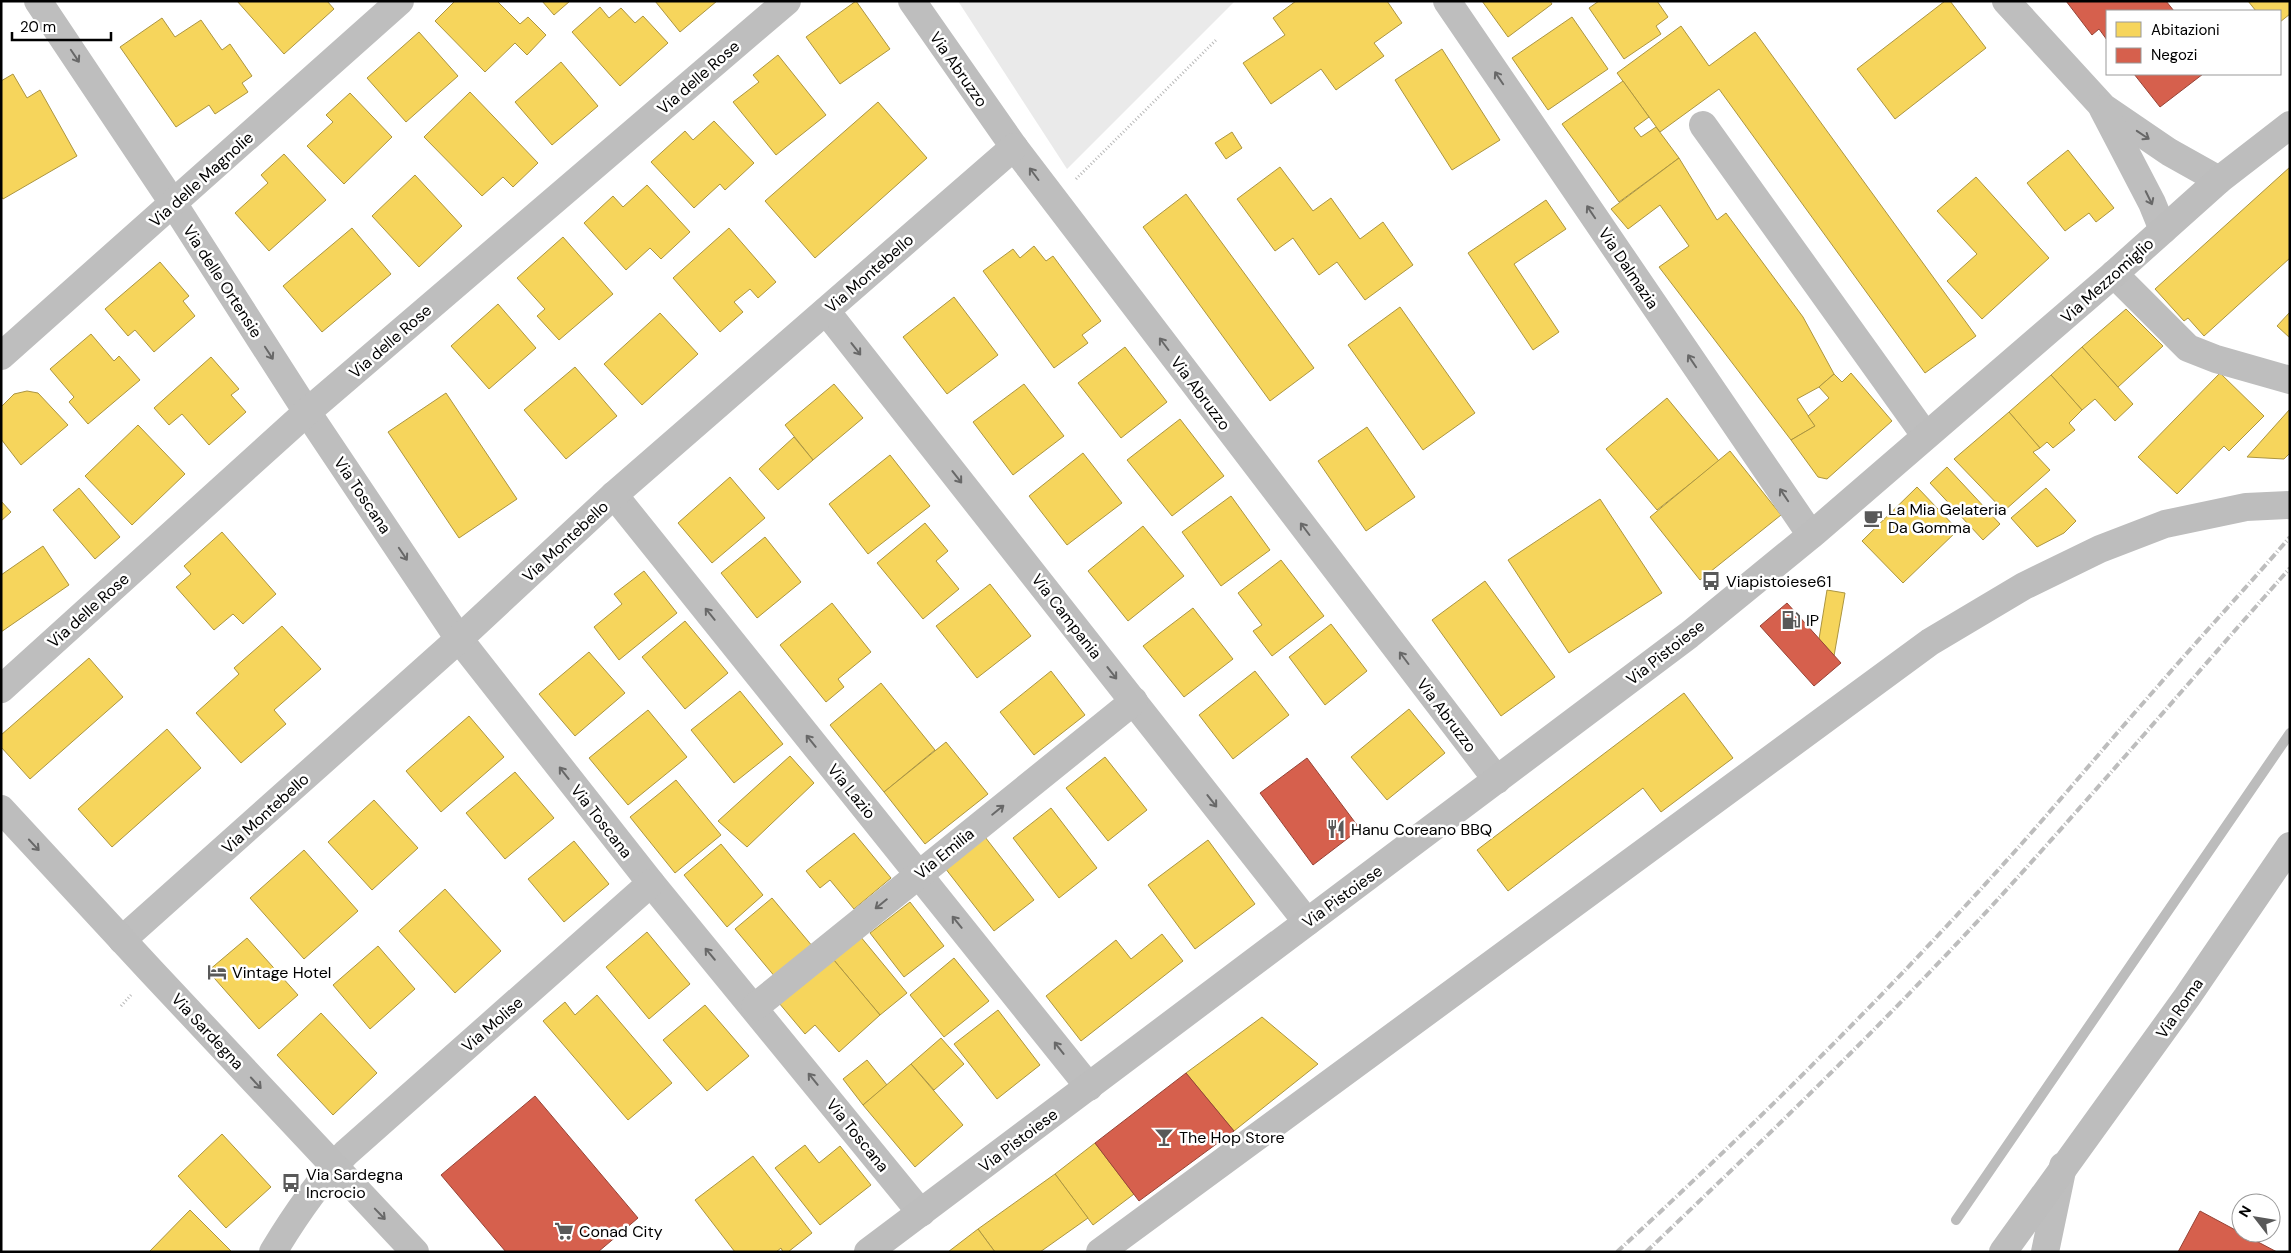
<svg xmlns="http://www.w3.org/2000/svg" width="2291" height="1253" font-family="'DM Sans',sans-serif">
	<rect width="100%" height="100%" fill="#fff"/>
	<polygon fill="#eaeaea" points="958,1 1235,1 1067,169"/>
	<g fill="#f6d55c" stroke="#ac9540">
		<polygon points="237,1 327,1 334,9 284,54"/>
		<polygon points="455,1 497,1 520,24 528,17 546,35 527,55 515,43 485,72 435,21"/>
		<polygon points="542,1 570,1 554,15"/>
		<polygon points="655,1 717,1 680,32"/>
		<polygon points="856,1 890,49 840,84 806,37"/>
		<polygon points="1296,1 1387,1 1402,23 1374,43 1384,56 1336,90 1321,69 1271,104 1243,63 1285,35 1273,18"/>
		<polygon points="1482,1 1550,1 1552,4 1508,37"/>
		<polygon points="1599,1 1657,1 1668,17 1656,26 1661,34 1624,59 1589,8"/>
		<polygon points="1945,1 1950,1 1986,48 1895,119 1857,69"/>
		<polygon points="2248,1 2290,1 2290,14 2280,22 2280,11 2256,11"/>
		<polygon points="600,7 609,18 621,8 635,23 643,16 668,43 620,86 572,32"/>
		<polygon points="1572,17 1608,69 1548,110 1512,58"/>
		<polygon points="162,18 175,37 201,20 222,50 230,44 252,76 242,83 248,92 215,114 209,105 176,127 120,47"/>
		<polygon points="1681,26 1709,66 1755,32 1976,336 1925,373 1719,89 1660,132 1617,73"/>
		<polygon points="419,32 458,76 406,122 367,78"/>
		<polygon points="1442,49 1500,140 1452,170 1395,80"/>
		<polygon points="778,55 826,115 776,155 733,102 759,82 753,75"/>
		<polygon points="561,62 598,106 552,145 515,102"/>
		<polygon points="13,74 27,98 40,90 77,156 3,199 1,196 1,81"/>
		<polygon points="1623,81 1649,117 1634,128 1641,137 1656,127 1679,158 1619,202 1562,124"/>
		<polygon points="470,92 538,163 513,187 503,177 482,196 424,137"/>
		<polygon points="350,93 392,137 344,184 307,146 333,122 326,115"/>
		<polygon points="878,102 927,158 815,258 765,201"/>
		<polygon points="714,121 754,163 725,190 720,184 694,208 651,162 685,131 693,140"/>
		<polygon points="1232,132 1242,148 1226,159 1215,143"/>
		<polygon points="2068,150 2114,208 2096,222 2089,213 2065,231 2027,183"/>
		<polygon points="284,154 326,200 269,251 235,213 268,183 261,175"/>
		<polygon points="1679,158 1717,220 1726,213 1803,317 1834,374 1819,387 1797,399 1815,426 1791,440 1659,267 1689,246 1660,205 1628,229 1611,209"/>
		<polygon points="1280,167 1313,211 1331,198 1360,239 1383,222 1413,265 1365,300 1337,262 1319,275 1293,238 1275,251 1237,199"/>
		<polygon points="2290,167 2290,258 2204,336 2188,318 2184,321 2155,289"/>
		<polygon points="415,175 462,226 419,267 372,216"/>
		<polygon points="1976,177 2049,258 1982,319 1947,281 1977,254 1937,211"/>
		<polygon points="647,185 690,232 661,259 650,248 626,270 584,223 613,196 623,207"/>
		<polygon points="1186,194 1314,368 1270,401 1143,227"/>
		<polygon points="1546,200 1566,229 1514,264 1559,332 1533,350 1468,253"/>
		<polygon points="352,228 391,274 322,332 283,286"/>
		<polygon points="729,228 776,282 758,298 750,289 734,302 743,312 720,332 673,278"/>
		<polygon points="563,237 613,294 559,340 537,316 545,309 517,278"/>
		<polygon points="1034,246 1046,261 1053,256 1101,321 1082,335 1088,343 1054,368 983,271 1013,249 1020,258"/>
		<polygon points="160,262 189,296 183,301 195,316 154,352 135,330 128,336 105,309"/>
		<polygon points="954,297 998,355 947,394 903,337"/>
		<polygon points="498,304 536,348 489,389 451,346"/>
		<polygon points="1400,307 1475,413 1423,450 1348,345"/>
		<polygon points="2126,309 2163,346 2118,387 2082,347"/>
		<polygon points="2290,312 2290,338 2277,326"/>
		<polygon points="660,313 698,354 642,405 604,364"/>
		<polygon points="91,334 114,361 119,356 140,380 88,424 69,402 74,397 50,369"/>
		<polygon points="1125,347 1167,402 1121,438 1078,383"/>
		<polygon points="2082,347 2133,404 2115,421 2095,399 2082,410 2051,375"/>
		<polygon points="211,357 239,389 231,395 246,412 209,445 182,414 169,425 154,408"/>
		<polygon points="575,367 617,416 566,459 524,410"/>
		<polygon points="1851,373 1892,421 1827,479 1818,477 1791,440 1815,426 1808,416 1829,398 1819,387 1834,374 1842,382"/>
		<polygon points="2220,373 2264,416 2229,451 2224,446 2177,494 2138,457"/>
		<polygon points="2051,375 2082,410 2069,423 2075,430 2053,448 2047,442 2040,448 2009,412"/>
		<polygon points="834,384 863,418 813,460 785,425"/>
		<polygon points="1024,384 1064,436 1013,475 973,422"/>
		<polygon points="27,391 38,393 68,425 21,465 1,439 1,407 14,394"/>
		<polygon points="446,393 517,499 459,538 388,432"/>
		<polygon points="1667,398 1719,461 1657,510 1606,449"/>
		<polygon points="2290,409 2290,453 2284,459 2247,457"/>
		<polygon points="2009,412 2040,448 2033,452 2050,470 2004,511 1954,459"/>
		<polygon points="1180,419 1224,476 1172,516 1127,460"/>
		<polygon points="138,425 185,474 132,525 85,476"/>
		<polygon points="1367,427 1415,497 1366,531 1318,461"/>
		<polygon points="794,437 813,460 778,490 759,469"/>
		<polygon points="1730,451 1781,515 1700,580 1650,517"/>
		<polygon points="1083,453 1122,503 1067,545 1029,496"/>
		<polygon points="890,455 930,506 868,554 829,504"/>
		<polygon points="1947,467 2000,524 1983,540 1930,483"/>
		<polygon points="730,477 765,518 712,563 678,523"/>
		<polygon points="1917,487 1958,530 1903,583 1862,541"/>
		<polygon points="79,488 120,537 95,559 53,510"/>
		<polygon points="2046,488 2076,521 2064,533 2037,547 2011,518"/>
		<polygon points="1231,496 1270,550 1221,586 1182,532"/>
		<polygon points="1600,499 1662,593 1569,653 1508,560"/>
		<polygon points="1,501 11,512 1,521"/>
		<polygon points="925,523 948,551 936,561 959,589 923,619 877,563"/>
		<polygon points="1143,526 1184,576 1128,621 1088,571"/>
		<polygon points="222,532 276,594 243,624 233,614 214,630 176,587 191,574 184,566"/>
		<polygon points="765,537 801,582 757,618 721,573"/>
		<polygon points="43,546 69,585 1,632 1,575"/>
		<polygon points="1281,560 1324,616 1272,656 1253,631 1262,625 1238,593"/>
		<polygon points="644,571 677,613 619,660 594,627 622,604 614,594"/>
		<polygon points="1485,581 1555,677 1501,716 1432,620"/>
		<polygon points="990,584 1031,636 977,678 936,626"/>
		<polygon points="1827,590 1845,593 1834,656 1819,639"/>
		<polygon points="832,603 871,652 838,679 844,687 826,702 780,645"/>
		<polygon points="1193,608 1233,659 1184,697 1143,646"/>
		<polygon points="685,621 728,673 685,709 642,657"/>
		<polygon points="1331,624 1367,671 1325,705 1289,657"/>
		<polygon points="282,626 321,669 274,710 286,724 241,763 196,713 239,674 234,668"/>
		<polygon points="589,652 625,693 575,736 539,694"/>
		<polygon points="89,658 123,697 30,779 1,747 1,735"/>
		<polygon points="1051,671 1085,715 1034,755 1000,712"/>
		<polygon points="1255,671 1289,715 1233,759 1199,715"/>
		<polygon points="881,683 935,750 884,792 830,725"/>
		<polygon points="740,691 783,744 734,783 691,730"/>
		<polygon points="1684,693 1733,758 1661,812 1643,788 1508,891 1477,850"/>
		<polygon points="1409,709 1445,753 1387,800 1351,757"/>
		<polygon points="648,710 687,757 628,805 589,758"/>
		<polygon points="469,716 504,757 441,812 406,771"/>
		<polygon points="167,729 201,768 112,847 78,809"/>
		<polygon points="946,742 988,794 925,844 884,792"/>
		<polygon points="790,756 814,783 747,847 718,821"/>
		<polygon points="1105,757 1147,810 1108,841 1066,788"/>
		<polygon points="515,772 554,818 505,859 466,813"/>
		<polygon points="676,780 721,835 675,873 630,817"/>
		<polygon points="374,800 418,848 372,890 328,842"/>
		<polygon points="1051,808 1097,868 1059,898 1013,838"/>
		<polygon points="854,833 891,878 854,909 830,880 820,888 806,871"/>
		<polygon points="985,837 1034,900 994,931 945,868"/>
		<polygon points="1208,840 1255,904 1195,949 1148,885"/>
		<polygon points="574,841 609,884 564,922 528,879"/>
		<polygon points="721,844 763,895 727,927 684,875"/>
		<polygon points="304,850 358,911 304,959 250,898"/>
		<polygon points="445,889 501,951 455,993 399,931"/>
		<polygon points="772,898 813,947 776,978 735,929"/>
		<polygon points="910,902 944,946 904,977 870,933"/>
		<polygon points="647,932 690,984 649,1019 606,967"/>
		<polygon points="1162,934 1183,961 1081,1041 1046,996 1116,940 1131,959"/>
		<polygon points="860,936 907,993 880,1015 833,959"/>
		<polygon points="247,938 298,995 259,1029 208,971"/>
		<polygon points="378,946 415,989 370,1029 333,985"/>
		<polygon points="954,958 989,1001 944,1037 910,995"/>
		<polygon points="833,959 880,1015 839,1052 815,1025 805,1034 779,1003"/>
		<polygon points="597,995 672,1083 628,1120 543,1021 565,1002 575,1015"/>
		<polygon points="705,1005 749,1056 707,1091 663,1040"/>
		<polygon points="998,1010 1040,1065 997,1099 954,1044"/>
		<polygon points="321,1013 377,1073 333,1115 277,1055"/>
		<polygon points="1262,1017 1318,1064 1234,1131 1186,1073"/>
		<polygon points="941,1038 964,1064 934,1090 911,1064"/>
		<polygon points="867,1060 887,1085 863,1105 843,1079"/>
		<polygon points="911,1064 963,1125 915,1167 863,1105"/>
		<polygon points="222,1134 271,1187 226,1228 178,1176"/>
		<polygon points="1095,1143 1134,1194 1093,1225 1055,1174"/>
		<polygon points="805,1145 819,1163 840,1146 871,1185 820,1225 775,1168"/>
		<polygon points="753,1156 812,1233 788,1252 783,1252 781,1248 776,1252 735,1252 695,1200"/>
		<polygon points="1055,1174 1088,1218 1040,1252 995,1252 978,1229"/>
		<polygon points="190,1210 231,1251 149,1252"/>
		<polygon points="978,1229 995,1252 948,1252"/>
	</g>
	<g fill="#d6604d" stroke="#964336">
		<polygon points="2066,1 2166,1 2174,11 2107,11 2107,40 2099,29 2092,35"/>
		<polygon points="2134,74 2203,74 2160,107"/>
		<polygon points="1787,603 1841,663 1814,686 1760,626"/>
		<polygon points="1307,758 1360,829 1313,865 1260,793"/>
		<polygon points="1186,1073 1234,1131 1139,1201 1095,1143"/>
		<polygon points="535,1096 638,1218 598,1252 506,1252 441,1175"/>
		<polygon points="2200,1211 2241,1233 2277,1252 2178,1252"/>
	</g>
	<g fill="none" stroke-linecap="round" stroke-linejoin="round">
		<polyline stroke="#bcbcbc" stroke-width="10" points="1956,1220 2290,733"/>
		<g stroke="#b8b8b8" stroke-width="3" stroke-dasharray="1 2.5" stroke-linecap="butt">
			<polyline points="1076,179 1217,39"/>
			<polyline points="121,1006 131,995"/>
		</g>
		<g stroke="#bebebe" stroke-width="28">
			<polyline points="38,1 173,203 307,412 459,639 651,883 921,1213"/>
			<polyline points="912,1 1014,147 1497,780"/>
			<polyline points="1447,1 1811,535"/>
			<polyline points="2006,1 2103,107 2169,152 2219,180"/>
			<polyline points="2103,109 2152,203 2163,230"/>
			<polyline points="1703,125 1925,435"/>
			<polyline points="2114,274 2188,348 2216,359 2290,380"/>
			<polyline points="826,311 1307,922"/>
			<polyline points="1,356 400,1"/>
			<polyline points="614,495 1089,1087"/>
			<polyline points="1,689 307,412 787,1"/>
			<polyline points="122,940 459,639 614,495 1014,147"/>
			<polyline points="755,1007 1134,701"/>
			<path d="M273 1252C294 1217 318 1182 346 1153L651 883"/>
			<polyline points="2045,1252 2063,1166"/>
		</g>
		<g stroke="#bdbdbd" stroke-width="28">
			<polyline points="1,809 152,972 415,1252"/>
			<polyline points="868,1252 1689,635 1815,532 2114,274 2219,180 2290,125"/>
			<polyline points="1100,1252 1930,642 2024,586 2100,549 2165,524 2246,507 2290,505"/>
			<polyline points="2003,1252 2187,997 2290,846"/>
		</g>
		<g stroke="#bdbdbd" stroke-width="4" stroke-dasharray="8 2.5 1 2.5" stroke-linecap="butt">
			<path d="M1617 1252C1756 1124 1891 990 2017 849 2065 795 2111 739 2159 685 2202 635 2247 587 2290 537"/>
			<path d="M1646 1252C1770 1134 1894 1014 2009 887 2104 782 2196 674 2290 568"/>
		</g>
	</g>
	<defs><path id="oneway-shaft" d="M-6 0H5M1.5-3L5.5 0L1.5 3" fill="none" stroke-width="1.6" stroke-linecap="round" stroke-linejoin="round" transform="scale(1.25)"/></defs>
	<g stroke="#686868">
		<use href="#oneway-shaft" transform="translate(75 56) rotate(56)"/>
		<use href="#oneway-shaft" transform="translate(1499 78) rotate(-124)"/>
		<use href="#oneway-shaft" transform="translate(2143 135) rotate(34)"/>
		<use href="#oneway-shaft" transform="translate(1034 174) rotate(-127)"/>
		<use href="#oneway-shaft" transform="translate(2149 198) rotate(64)"/>
		<use href="#oneway-shaft" transform="translate(1591 212) rotate(-124)"/>
		<use href="#oneway-shaft" transform="translate(1164 344) rotate(-127)"/>
		<use href="#oneway-shaft" transform="translate(856 349) rotate(52)"/>
		<use href="#oneway-shaft" transform="translate(269 353) rotate(57)"/>
		<use href="#oneway-shaft" transform="translate(1692 361) rotate(-124)"/>
		<use href="#oneway-shaft" transform="translate(957 477) rotate(52)"/>
		<use href="#oneway-shaft" transform="translate(1784 495) rotate(-124)"/>
		<use href="#oneway-shaft" transform="translate(1305 529) rotate(-127)"/>
		<use href="#oneway-shaft" transform="translate(403 554) rotate(56)"/>
		<use href="#oneway-shaft" transform="translate(710 614) rotate(-129)"/>
		<use href="#oneway-shaft" transform="translate(1404 658) rotate(-127)"/>
		<use href="#oneway-shaft" transform="translate(1112 673) rotate(52)"/>
		<use href="#oneway-shaft" transform="translate(811 741) rotate(-129)"/>
		<use href="#oneway-shaft" transform="translate(564 773) rotate(-128)"/>
		<use href="#oneway-shaft" transform="translate(1212 801) rotate(52)"/>
		<use href="#oneway-shaft" transform="translate(998 810) rotate(-39)"/>
		<use href="#oneway-shaft" transform="translate(34 845) rotate(47)"/>
		<use href="#oneway-shaft" transform="translate(881 904) rotate(141)"/>
		<use href="#oneway-shaft" transform="translate(957 922) rotate(-129)"/>
		<use href="#oneway-shaft" transform="translate(710 954) rotate(-130)"/>
		<use href="#oneway-shaft" transform="translate(1059 1048) rotate(-128)"/>
		<use href="#oneway-shaft" transform="translate(813 1079) rotate(-129)"/>
		<use href="#oneway-shaft" transform="translate(256 1083) rotate(47)"/>
		<use href="#oneway-shaft" transform="translate(380 1214) rotate(46)"/>
	</g>
	<defs>
		<g id="cafe-bare" transform="scale(1.5)"><path d="M-5.5-4.5H6V0H3Q3 3.5 0 3.5H-2.5Q-5.5 3.5-5.5 0ZM3-3.2v2h1.7v-2ZM-6 4.5H4V6H-6Z" fill="#595959" stroke="#fff" stroke-width="2.5" paint-order="stroke"/></g>
		<g id="bus-bare" transform="scale(1.5)"><path d="M-5-6H5V4H4V6H2V4H-2V6H-4V4H-5ZM-3.5-4V0h7V-4ZM-3.5 1.2v1.5H-2V1.2ZM2 1.2v1.5H3.5V1.2Z" fill="#595959" stroke="#fff" stroke-width="2.5" paint-order="stroke"/></g>
		<g id="fuel-bare" transform="scale(1.5)"><path d="M-5.5-6h7V0h2V4h1.3V-2.5L3-4.5l.8-.8L6-3V5H2.5V1h-1V6h-7ZM-4.2-4.7v3.2H.2V-4.7Z" fill="#595959" stroke="#fff" stroke-width="2.5" paint-order="stroke"/></g>
		<g id="restaurant-bare" transform="scale(1.5)"><path d="M-5-6h1v4h1v-4h1v4h1v-4h1v5L-1.5 .5V6h-2V.5L-5-1ZM5-6V6H3V1.5H1.5Q1.5-4 5-6Z" fill="#595959" stroke="#fff" stroke-width="2.5" paint-order="stroke"/></g>
		<g id="hotel-bare" transform="scale(1.5)"><path d="M-6-4.5h1.5V1H6V5H4.5V3h-9V5H-6ZM-4 0a1.8 1.8 0 1 1 3.6 0ZM.5 0V-2.5h3Q6-2.5 6 0Z" fill="#595959" stroke="#fff" stroke-width="2.5" paint-order="stroke"/></g>
		<g id="bar-bare" transform="scale(1.5)"><path d="M-6-5H6L.8 .8V4.5H3.5V6h-7V4.5H-.8V.8Z" fill="#595959" stroke="#fff" stroke-width="2.5" paint-order="stroke"/></g>
		<g id="supermarket-bare" transform="scale(1.5)"><path d="M-6-5.5h2.5l.6 2H6L4.5 2H-2.5L-4.4-4H-6ZM-1.5 3.2a1.3 1.3 0 1 0 .1 0ZM3 3.2a1.3 1.3 0 1 0 .1 0Z" fill="#595959" stroke="#fff" stroke-width="2.5" paint-order="stroke"/></g>
	</defs>
	<g fill-rule="evenodd">
		<use href="#cafe-bare" x="1873" y="518"/>
		<use href="#bus-bare" x="1711" y="581"/>
		<use href="#fuel-bare" x="1791" y="620"/>
		<use href="#restaurant-bare" x="1336" y="829"/>
		<use href="#hotel-bare" x="217" y="972"/>
		<use href="#bar-bare" x="1164" y="1137"/>
		<use href="#bus-bare" x="291" y="1183"/>
		<use href="#supermarket-bare" x="564" y="1231"/>
	</g>
	<g text-anchor="middle" stroke-width="5" stroke-linejoin="round" paint-order="stroke">
		<g font-size="16" fill="#000" stroke="#fff">
			<text transform="translate(959 69) rotate(55)" y="6">Via Abruzzo</text>
			<text transform="translate(698 77) rotate(-41)" y="6">Via delle Rose</text>
			<text transform="translate(201 179) rotate(-42)" y="6">Via delle Magnolie</text>
			<text transform="translate(1629 268) rotate(56)" y="6">Via Dalmazia</text>
			<text transform="translate(869 273) rotate(-41)" y="6">Via Montebello</text>
			<text transform="translate(2107 280) rotate(-42)" y="6">Via Mezzomiglio</text>
			<text transform="translate(223 281) rotate(57)" y="6">Via delle Ortensie</text>
			<text transform="translate(390 341) rotate(-41)" y="6">Via delle Rose</text>
			<text transform="translate(1201 393) rotate(53)" y="6">Via Abruzzo</text>
			<text transform="translate(363 495) rotate(56)" y="6">Via Toscana</text>
			<text transform="translate(565 541) rotate(-43)" y="6">Via Montebello</text>
			<text transform="translate(88 610) rotate(-42)" y="6">Via delle Rose</text>
			<text transform="translate(1067 616) rotate(52)" y="6">Via Campania</text>
			<text transform="translate(1665 652) rotate(-38)" y="6">Via Pistoiese</text>
			<text transform="translate(1447 715) rotate(53)" y="6">Via Abruzzo</text>
			<text transform="translate(852 791) rotate(51)" y="6">Via Lazio</text>
			<text transform="translate(265 813) rotate(-42)" y="6">Via Montebello</text>
			<text transform="translate(602 821) rotate(52)" y="6">Via Toscana</text>
			<text transform="translate(944 853) rotate(-39)" y="6">Via Emilia</text>
			<text transform="translate(1342 896) rotate(-36)" y="6">Via Pistoiese</text>
			<text transform="translate(2179 1008) rotate(-55)" y="6">Via Roma</text>
			<text transform="translate(492 1024) rotate(-41)" y="6">Via Molise</text>
			<text transform="translate(208 1031) rotate(47)" y="6">Via Sardegna</text>
			<text transform="translate(858 1135) rotate(51)" y="6">Via Toscana</text>
			<text transform="translate(1018 1140) rotate(-37)" y="6">Via Pistoiese</text>
		</g>
		<g font-size="16" fill="#000" stroke="#fff" text-anchor="start">
			<text x="1888" y="515">La Mia Gelateria<tspan x="1888" dy="18">Da Gomma</tspan></text>
			<text x="1726" y="587">Viapistoiese61</text>
			<text x="1806" y="626">IP</text>
			<text x="1351" y="835">Hanu Coreano BBQ</text>
			<text x="232" y="978">Vintage Hotel</text>
			<text x="1179" y="1143">The Hop Store</text>
			<text x="306" y="1180">Via Sardegna<tspan x="306" dy="18">Incrocio</tspan></text>
			<text x="579" y="1237">Conad City</text>
		</g>
	</g>
	<rect width="2291" height="1253" fill="none" stroke="#000000" stroke-width="5"/>
	<rect x="2106" y="10" width="175" height="65" fill="#ffffff" stroke="#999999"/>
	<rect x="2116" y="22" width="25" height="15" fill="#f6d55c" stroke="#999999"/>
	<text x="2151" y="35" font-size="15" fill="#000000">Abitazioni</text>
	<rect x="2116" y="48" width="25" height="15" fill="#d6604d" stroke="#999999"/>
	<text x="2151" y="60" font-size="15" fill="#000000">Negozi</text>
	<g transform="translate(2256 1218) rotate(301)"><circle r="24" fill="#ffffff" stroke="#999999"/>
	<path d="M0-4L9 19L0 12L-9 19Z" fill="#595959"/>
	<text y="-8" font-size="14" font-weight="bold" text-anchor="middle" fill="#000000">N</text>
	</g>
	<path d="M12 32v8h99v-8" fill="none" stroke="#000000" stroke-width="2.5"/>
	<text x="20" y="32" font-size="15" fill="#000000" stroke="#ffffff" stroke-width="4" paint-order="stroke">20 m</text>
</svg>
